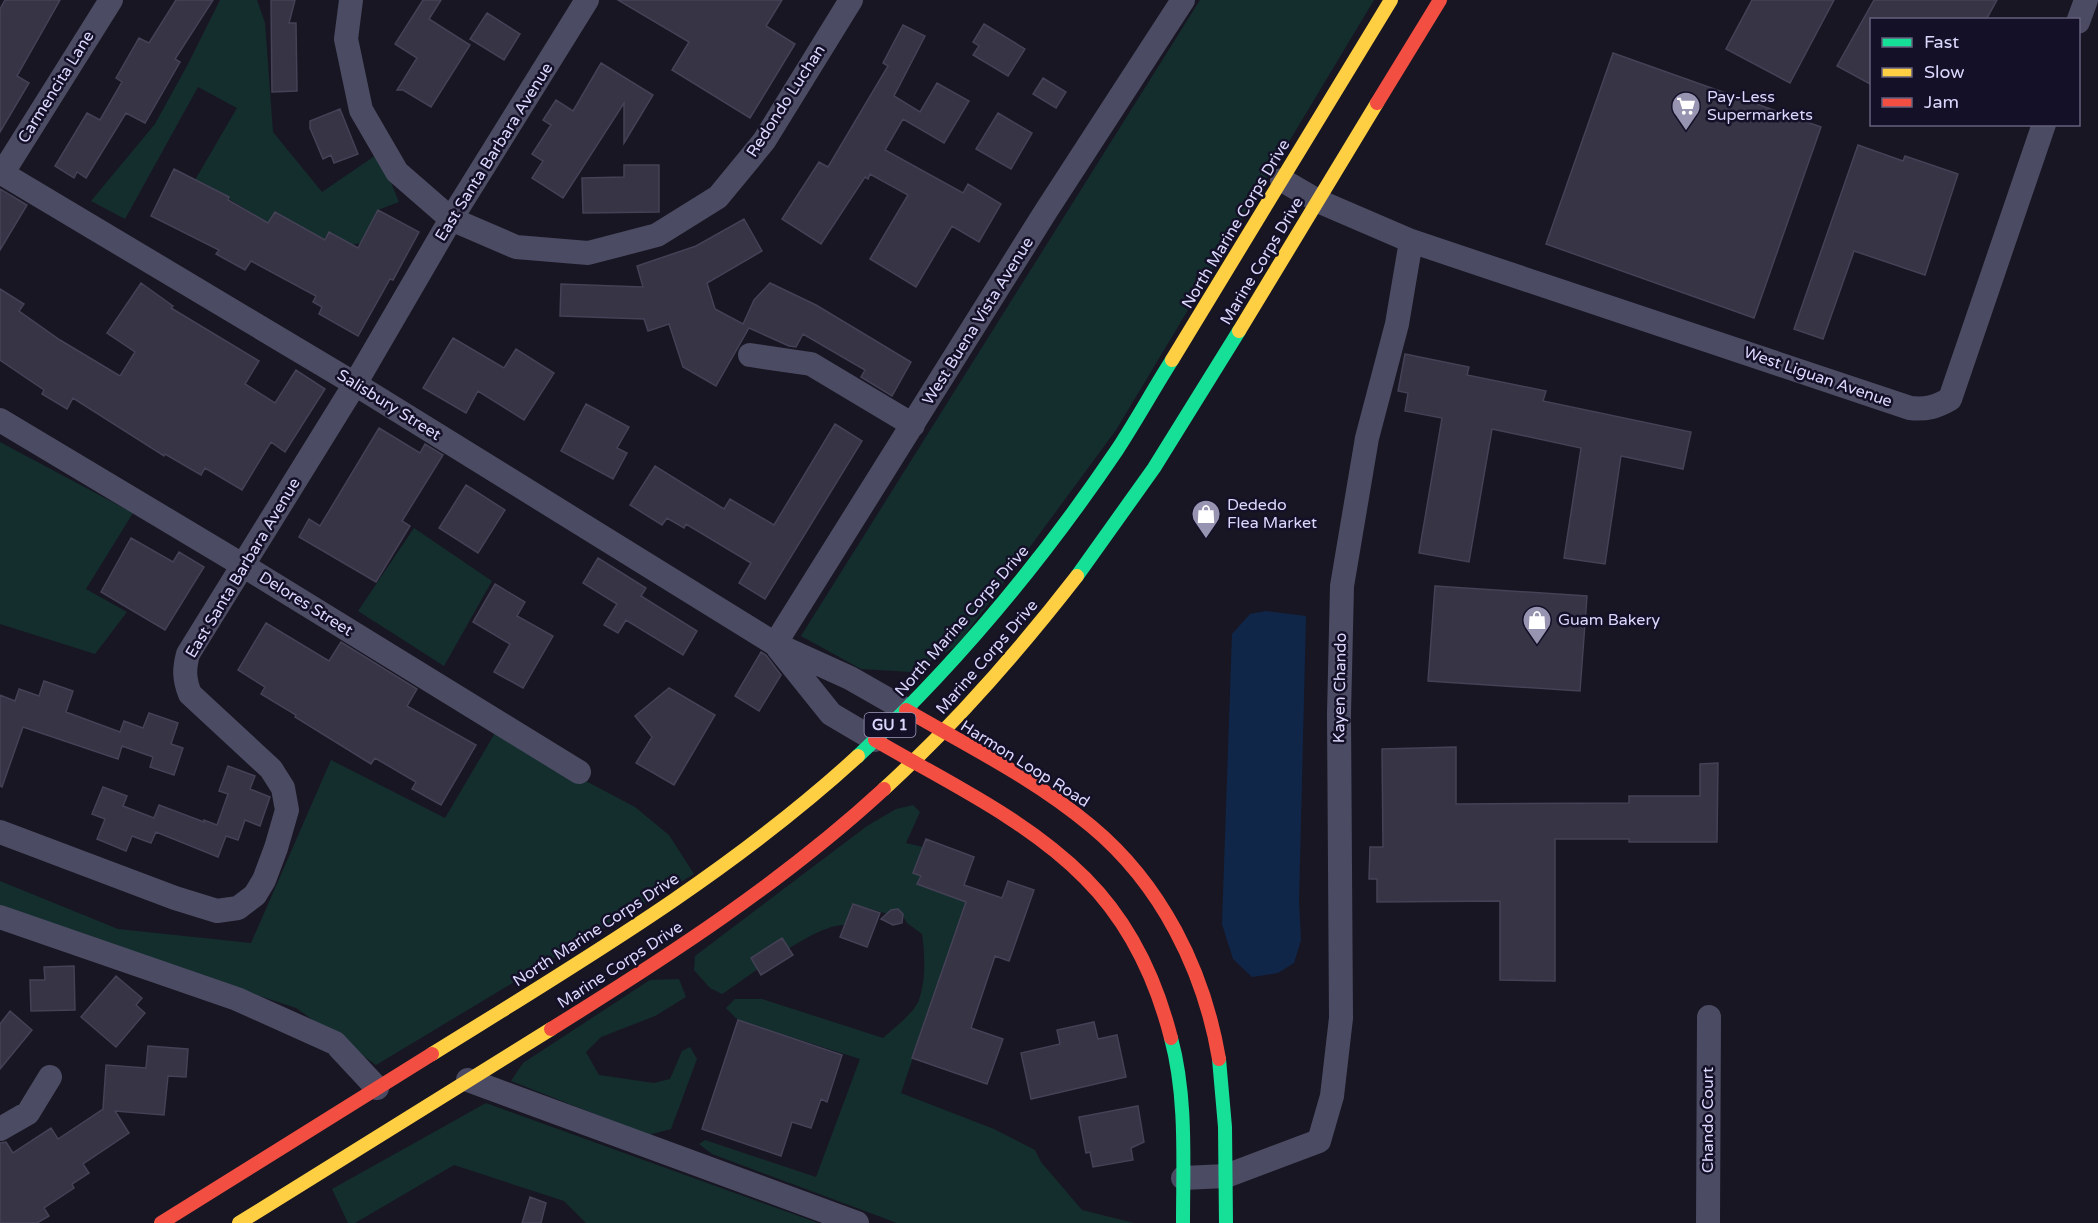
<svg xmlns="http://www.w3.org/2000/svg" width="2098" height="1223" viewBox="0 0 2098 1223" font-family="'Varela Round',sans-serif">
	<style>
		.green { fill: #142e2e }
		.water { fill: #102649 }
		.building { fill: #363445; stroke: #454156; stroke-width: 1.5 }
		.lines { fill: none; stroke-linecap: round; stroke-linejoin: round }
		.street { stroke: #4b4b63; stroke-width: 24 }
		.fast { stroke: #16e098; stroke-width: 14 }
		.slow { stroke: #ffcf43; stroke-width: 14 }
		.jam { stroke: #f24e42; stroke-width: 14 }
		.labels { text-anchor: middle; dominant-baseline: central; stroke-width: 5; stroke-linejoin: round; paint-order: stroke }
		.shield { fill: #141028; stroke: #9f9cbe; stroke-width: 1.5 }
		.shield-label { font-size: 15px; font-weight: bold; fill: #dbd8fe }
		.street-label { font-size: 16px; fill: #dbd8fe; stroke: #141028 }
		.poi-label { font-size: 16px; fill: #dbd8fe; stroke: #141028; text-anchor: start }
	</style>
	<rect width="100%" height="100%" fill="#181622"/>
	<path class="green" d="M220,0h37l8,23 8,109 49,60 57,-39 20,49 -21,8 -17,33 -10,2 -22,-12 -4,7 -50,-28 -7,11c-25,-15 -47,-30 -73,-43l42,-72 -39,-21 -73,132 -34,-18 64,-77 33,-60z
		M1200,0h174l-258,430 -159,216 -46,26 -50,-3 -60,-33z
		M0,442l133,71 -47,76 41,23 -32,42 -95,-30z
		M414,528l78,53 -48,85 -86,-55z
		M495,733l140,74 34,28 25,39 -318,191 -80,-57 -296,-98v-29l118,48 133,14 80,-183 114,58z
		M913,805l7,7 -14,31 17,4 -9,26 7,3 -3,8 48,17 -65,192 93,36 41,21 6,12 41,48 52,13h-237l-185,-69 -13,-10 6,-4 111,37 44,-118 -122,-39 -12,-12 9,-9h27l121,39c10,-9 31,-25 36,-38 7,-20 6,-45 3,-66l-15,-11 -8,-13h-8l-3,4 -35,-10 -8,21c-29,-2 -97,52 -123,69l-12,-6 -16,-18 1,-14 172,-130 29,-17z
		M679,979l7,18 -31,19 -54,21 -15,15 13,23 55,8 16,-4 12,-28 8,-4 7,12 -26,70 -23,6 -137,-54 12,-18 127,-83z
		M486,1103l332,120h-232l-22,-22 -110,-36 -99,58h-7l-16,-34z"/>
	<path class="water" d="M1266,611l40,5 -7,286 2,38 -7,23 -16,10 -26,4 -19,-18 -11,-35 10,-290 18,-20z"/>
	<path class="building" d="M5,0h55l-43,76 12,7 -29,49v-123z
		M176,0h37l-38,59 5,3 -35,61 -19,-10 -40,65 -9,-6 -3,6 -19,-12 32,-53 13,7 22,-38 -6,-4 23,-40 10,5z
		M271,0h24l-6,23h7l1,68 -25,1z
		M423,0h18l-12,19 41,26 -39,62 -28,-17h-6l20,-32 -22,-14z
		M618,0h164l-16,26 29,18 -45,74 -78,-48 17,-28z
		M1752,0h82l-44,83 -64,-34z
		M1874,0h123l-11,20h-114v65l-35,-19z
		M487,13l33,21 -16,26 -34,-21z
		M984,24l41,25 -17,27 -35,-21 6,-9 -6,-4z
		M903,25l22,11 -31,60 26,16 17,-29 32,18 -25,42 -41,-24 -18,31 78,43 5,-9 33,20 -22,38 -27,-16 -36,61 -46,-28 38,-64 -38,-21 -2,5 -3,-2 -44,67 -39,-25 37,-57 9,5 60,-101 -5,-3z
		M1613,53l208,74 -67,191 -208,-74z
		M601,63l52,32 -29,48v-40l-61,95 -31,-20 11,-17 -11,-7 19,-29 -8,-5 13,-20 17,11z
		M1043,78l23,14 -10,16 -23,-14z
		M340,109l18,45 -24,9 -3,-8 -8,4 -13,-31v-7z
		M998,113l34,20 -21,36 -35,-20z
		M1858,145l45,16 2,-5 53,18 -33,101 -71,-24 -31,88 -29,-10z
		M624,165h35v47l-76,1 -1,-35 42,-1z
		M174,169l55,28 -1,3 40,23 7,-11 50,28 4,-8 29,16 20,-38 41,22 -26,48 -3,-1 -32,57 -39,-22 3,-7 -9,-5 3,-6 -65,-35 -6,9 -29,-16 3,-4 -68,-34z
		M0,189l27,16 -27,45z
		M744,219l18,32 -55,32 8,26 28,15 11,-24 16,-17 46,22 95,57 -19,34 -31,-19 4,-7 -62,-36 -7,13 -7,-1 -40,-18 -33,58 -33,-19 -14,-43 -21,7 -4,-12 -84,-3 1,-32 82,3 -6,-21 59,-20z
		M141,283l32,23 -2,2 88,53 -14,23 30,19 21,-33 29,19 -40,63 -14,-10 -29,48 -37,-22 -4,7 -36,-21 -1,2 -91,-58 -6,11 -25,-15 2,-4 -44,-30v-71l24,15 -5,7 41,29 60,36 15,-24 -28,-19z
		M453,338l51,30 12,-19 38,24 -30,47 -46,-29 -12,22 -43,-25z
		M1405,354l64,13 -2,8 79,16 -3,10 148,31 -8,37 -62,-13 -16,108 -41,-6 17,-110 -89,-19 -23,133 -50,-9 23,-135 -37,-7 3,-18 -10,-2z
		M586,404l43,23 -12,21 10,5 -14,26 -52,-28z
		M835,424l27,17 -97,158 -26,-16 12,-20 -65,-39 -2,4 -17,-10 -5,7 -32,-20 25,-39 69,43 6,-10 44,26z
		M379,428l41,25 5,-9 18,11 -41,66 8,5 -34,56 -77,-45 10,-18 11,7z
		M466,485l39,25 -27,43 -39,-25z
		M131,538l42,24 6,-10 25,15 -39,63 -64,-38z
		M598,558l48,30 -5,8 56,35 -14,24 -57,-35 -8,13 -14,-8 13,-21 -34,-21z
		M495,584l30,18 -8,14 36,20 -30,52 -29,-16 16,-28 -37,-22z
		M1435,586l152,10 -7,95 -152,-10z
		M266,623l63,38 12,-19 76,47 -10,17 69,39 -35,60 -29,-16 4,-7 -41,-24 -4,6 -76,-47 1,-2 -35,-21 4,-7 -27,-17z
		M761,652l5,3 15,20 -22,36 -24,-15z
		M44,681l29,10 -7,21 54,20 4,-11 19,7 6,-15 29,10 -7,21 12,4 -9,27 -24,-8 3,-10 -31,-11 -4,13 -95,-32 -21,60 -2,-1v-91l15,6 4,-12 20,7z
		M669,688l46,27 -41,70 -38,-22 16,-26 -17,-21z
		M1456,747v57l173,-1v-7h71v-32l18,-1 -1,79h-88v-3h-74v142l-55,-1v-79l-123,1v-23h-8l1,-32h13l-1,-98z
		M228,766l27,10 -5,13 20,8 -10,29 -15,-6 -7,20 -12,-4 -8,21 -62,-25 -5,11 -19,-7 -6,15 -29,-12 8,-20 -13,-5 11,-27 24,9 -4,10 31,12 5,-13 45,17v-2l13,5 11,-31 -9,-3z
		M926,839l48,18 -10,28 38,13 6,-17 26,9 -25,71 -14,-5 -24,72 32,11 -16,45 -75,-26 54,-156 -49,-18 4,-8 -8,-3z
		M853,904l27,9 -13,34 -27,-10z
		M898,909l5,5 -1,9 -9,2 -12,-6 10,-9z
		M782,938l11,17 -32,20 -10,-17z
		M74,966l1,44 -44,1 -1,-31h15l-1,-13z
		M116,976l26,22 -6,7 9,8 -29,34 -35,-30z
		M10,1011l22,19 -32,39v-45z
		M738,1020l104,35 -15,47 -6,-3 -10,29 -19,-6 -11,34 -79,-27z
		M1094,1022l4,17 19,-4 9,42 -95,22 -10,-46 39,-9 -3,-14z
		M148,1046l40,3 -2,28 -18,-1 -4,39 -49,-4 14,22 -46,31 6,9 -17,11 2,4 -30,20 5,8 -12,7h-37v-80l6,-1 7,11 38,-25 7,11 45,-30 3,-44 40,3z
		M1138,1106l6,36 -13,6 2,12 -40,7 -3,-15 -4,1 -7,-36z
		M530,1197l16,6 -5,20h-19z"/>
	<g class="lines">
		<path class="street" d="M351,0l-5,39 15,71 36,62 54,47 65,28 72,6 69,-18 61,-38 46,-56 87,-141
			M2078,22l8,-22
			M0,172l355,212 420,260 75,34 56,32
			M2,174l109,-174
			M1411,241l499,167c16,2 26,-1 40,-9l94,-275
			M750,355l61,9 102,61
			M0,420l244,146 335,206
			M775,644l271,-433 137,-211
			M778,648l53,66 44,26
			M0,832l175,66 42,13 21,-3 17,-13 9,-15 12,-32 11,-38 -4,-22 -12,-19 -81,-75c-6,-15 -6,-25 -2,-40l167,-270 96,-165 136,-219
			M0,917l237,82 98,44 42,45
			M468,1080l389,143
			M0,1129l28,-16 22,-36
			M1183,1178l43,-2 93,-35 13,-45 9,-78 -2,-304 3,-128 25,-148 30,-114 14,-83 -93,-40 -36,-21
			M1708,1223l1,-206"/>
		<path class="fast" d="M1077,576l77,-108 85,-137
			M858,756c98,-91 184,-195 259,-306 19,-29 36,-60 55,-90
			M1171,1038c16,59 12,124 12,185
			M1219,1059l6,68 1,96"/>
		<path class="slow" d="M1239,331l138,-228
			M1172,360l219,-360
			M884,789c71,-65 134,-137 193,-213
			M432,1054c148,-92 297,-180 426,-298
			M239,1223l312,-194"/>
		<path class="jam" d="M1377,103l63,-103
			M906,710c62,36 129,69 185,116 70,58 113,144 128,233
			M875,740c72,42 151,79 210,138 44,44 71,101 86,160
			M551,1029c116,-72 232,-147 333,-240
			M161,1223l271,-169"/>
	</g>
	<defs>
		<g id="supermarket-pin" transform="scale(1.5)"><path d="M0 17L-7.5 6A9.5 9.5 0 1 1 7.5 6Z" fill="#9794b1" stroke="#141028"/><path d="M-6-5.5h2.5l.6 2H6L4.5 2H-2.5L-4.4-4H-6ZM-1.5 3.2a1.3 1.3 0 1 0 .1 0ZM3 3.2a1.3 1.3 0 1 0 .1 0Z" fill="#fff"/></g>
		<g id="shop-pin" transform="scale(1.5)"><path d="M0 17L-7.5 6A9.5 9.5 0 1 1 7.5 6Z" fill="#9794b1" stroke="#141028"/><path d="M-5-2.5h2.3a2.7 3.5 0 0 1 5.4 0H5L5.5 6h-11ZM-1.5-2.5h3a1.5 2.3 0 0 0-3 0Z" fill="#fff"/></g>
	</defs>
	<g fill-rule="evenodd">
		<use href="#supermarket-pin" x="1686" y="106"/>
		<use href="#shop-pin" x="1206" y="514"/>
		<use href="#shop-pin" x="1537" y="620"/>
	</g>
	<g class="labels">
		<rect class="shield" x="864.5" y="713" width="51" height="24" rx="4.5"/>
		<g class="shield-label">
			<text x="890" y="725">GU 1</text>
		</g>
		<g class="street-label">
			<text transform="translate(56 87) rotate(-58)">Carmencita Lane</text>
			<text transform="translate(786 101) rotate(-57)">Redondo Luchan</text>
			<text transform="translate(494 152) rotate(-58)">East Santa Barbara Avenue</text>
			<text transform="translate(1236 224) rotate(-59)">North Marine Corps Drive</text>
			<text transform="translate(1262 261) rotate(-59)">Marine Corps Drive</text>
			<text transform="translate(978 321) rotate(-58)">West Buena Vista Avenue</text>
			<text transform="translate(1818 377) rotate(19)">West Liguan Avenue</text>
			<text transform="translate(389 405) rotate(32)">Salisbury Street</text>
			<text transform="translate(243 568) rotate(-59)">East Santa Barbara Avenue</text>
			<text transform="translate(306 604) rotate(32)">Delores Street</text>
			<text transform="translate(962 621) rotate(-49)">North Marine Corps Drive</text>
			<text transform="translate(987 657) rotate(-49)">Marine Corps Drive</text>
			<text transform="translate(1340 688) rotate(-89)">Kayen Chando</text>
			<text transform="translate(1025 764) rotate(32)">Harmon Loop Road</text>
			<text transform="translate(596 930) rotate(-33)">North Marine Corps Drive</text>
			<text transform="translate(620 965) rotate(-33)">Marine Corps Drive</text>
			<text transform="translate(1708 1120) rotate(-90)">Chando Court</text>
		</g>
		<g class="poi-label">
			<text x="1707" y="97">Pay-Less<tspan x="1707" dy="18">Supermarkets</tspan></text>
			<text x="1227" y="505">Dededo<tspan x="1227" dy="18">Flea Market</tspan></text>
			<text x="1558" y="620">Guam Bakery</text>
		</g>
	</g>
	<rect x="1870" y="18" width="210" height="108" fill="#141028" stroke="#64607e" stroke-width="1.5"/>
	<rect x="1882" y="38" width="30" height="9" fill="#16e098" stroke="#64607e" stroke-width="1.5"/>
	<text x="1924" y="48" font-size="18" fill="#dbd8fe">Fast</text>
	<rect x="1882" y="68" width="30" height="9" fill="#ffcf43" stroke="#64607e" stroke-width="1.5"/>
	<text x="1924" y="78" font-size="18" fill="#dbd8fe">Slow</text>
	<rect x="1882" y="98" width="30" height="9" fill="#f24e42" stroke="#64607e" stroke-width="1.5"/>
	<text x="1924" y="108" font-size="18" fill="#dbd8fe">Jam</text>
</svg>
